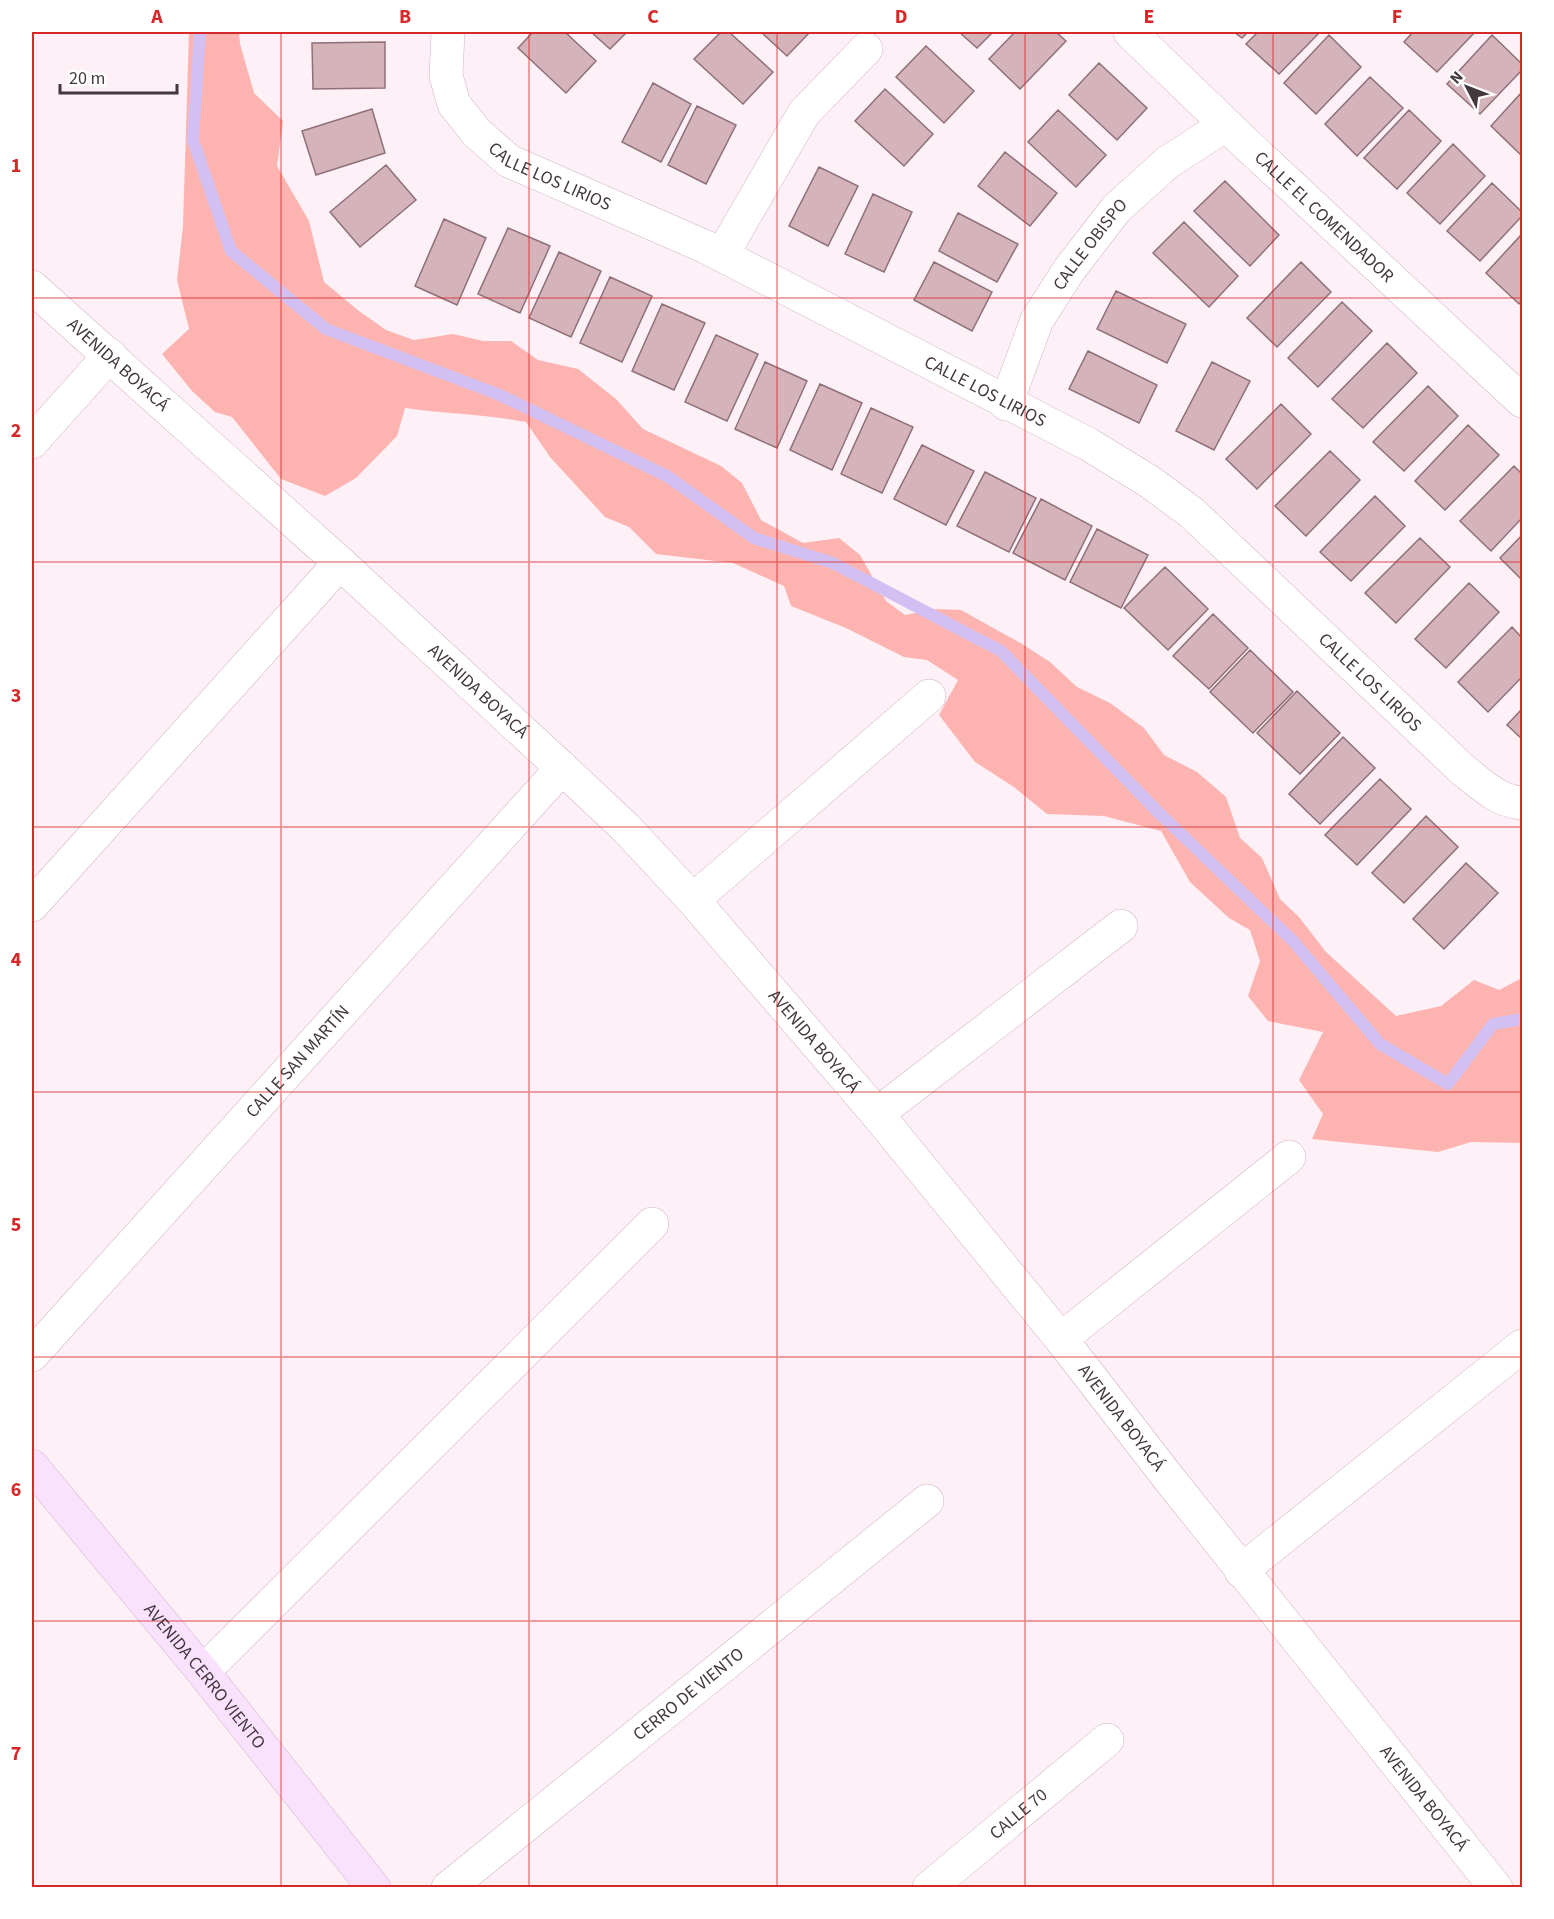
<svg xmlns="http://www.w3.org/2000/svg" width="1554" height="1919" viewBox="0 0 1554 1919" font-family="'Source Sans 3',sans-serif">
	<style>
		.green { fill: #fdb3b0 }
		.lines { fill: none; stroke-linecap: round; stroke-linejoin: round }
		.stream { stroke: #d3c0f2; stroke-width: 12 }
		.building { fill: #d5b3bb; stroke: #8f7078; stroke-width: 1.5 }
		.street-casing { stroke: #d0b3c4; stroke-width: 34 }
		.secondary-casing { stroke: #d0b3c4; stroke-width: 34 }
		.street { stroke: #fff; stroke-width: 33 }
		.secondary { stroke: #fae2fe; stroke-width: 33 }
		.grid { fill: none; stroke: #d62828; stroke-width: 1.5; stroke-opacity: 0.55 }
		.labels { text-anchor: middle; dominant-baseline: central; stroke-width: 6; stroke-linejoin: round; paint-order: stroke }
		.street-label { font-size: 18px; fill: #44383f; stroke: #fff }
		.neatline { fill: none; stroke: #d62828; stroke-width: 2 }
		.grid-label { font-size: 20px; text-anchor: middle; font-weight: bold; fill: #d62828 }
	</style>
	<rect width="100%" height="100%" fill="#fdf0f7"/>
	<path class="green" d="M189,32h50l1,12 14,49 29,28 -6,45 32,55 15,61 35,29 27,19 28,10 39,-6 30,7h28l27,19 40,9 38,30 27,30 78,37 21,17 19,37 42,23 36,-5 21,17 26,46 19,14 32,-6 24,1 61,34 28,18 27,25 33,16 34,25 20,27 33,17 29,25 14,41 22,20 18,41 19,18 27,35 70,64 45,-10 33,-26 25,10 23,-12v165l-51,-1 -33,10 -126,-13 11,-25 -24,-34 24,-48 -55,-11 -20,-25 12,-35 -10,-31 -21,-12 -39,-36 -29,-51 -57,-15 -57,-2 -33,-27 -39,-25 -36,-47 19,-35 -31,-20 -23,-3 -58,-29 -55,-22 -7,-20 -51,-23 -77,-9 -27,-27 -24,-10 -55,-60 -24,-35c-40,-8 -80,-8 -121,-14l-8,28 -41,42 -31,18 -44,-17 -49,-62 -17,-5 -23,-21 -30,-37 27,-25 -12,-49 6,-54z"/>
	<g class="lines">
		<path class="stream" d="M200,32l-7,108 38,111 95,78 174,66 167,81 87,62 79,25 168,88 158,162 134,128 87,103 68,40 45,-60 29,-5"/>
	</g>
	<path class="building" d="M533,32h32l31,29 -30,32 -48,-45z
		M591,32h36l-17,17z
		M721,32h8l44,40 -30,32 -49,-45z
		M761,32h49l-23,24z
		M959,32h34l-16,16z
		M1015,32h41l10,9 -46,48 -31,-30z
		M1234,32h14l-6,6z
		M1258,32h62l-41,42 -33,-30z
		M1413,32h62l-38,40 -33,-30z
		M1329,35l32,32 -45,47 -32,-31z
		M1492,35l30,29v6l-42,44 -33,-30z
		M385,42v46l-72,1 -1,-46z
		M926,46l48,45 -30,32 -48,-46z
		M1099,63l48,45 -30,32 -48,-45z
		M1370,77l33,31 -46,48 -32,-32z
		M653,83l38,21 -30,58 -39,-20z
		M885,89l48,45 -29,32 -49,-45z
		M1522,92v64l-31,-30z
		M697,106l39,19 -30,59 -38,-19z
		M372,109l13,44 -69,22 -14,-44z
		M1058,110l48,45 -30,32 -48,-45z
		M1409,110l32,31 -44,48 -33,-31z
		M1453,144l32,32 -45,48 -33,-31z
		M1005,152l52,41 -27,33 -52,-40z
		M386,165l30,35 -56,47 -30,-35z
		M819,167l39,19 -30,60 -39,-20z
		M1225,181l54,54 -29,31 -56,-55z
		M1492,183l30,29v4l-42,45 -33,-30z
		M873,194l39,18 -28,60 -39,-18z
		M958,213l60,31 -21,38 -58,-31z
		M444,219l42,19 -29,67 -42,-19z
		M1184,222l54,54 -29,31 -56,-54z
		M508,228l42,18 -30,67 -42,-19z
		M1522,234v66l-3,4 -33,-31z
		M559,252l42,19 -30,66 -42,-19z
		M934,262l58,30 -20,39 -58,-31z
		M1301,262l30,30 -54,55 -30,-29z
		M610,277l42,19 -30,66 -42,-19z
		M1116,291l70,33 -19,39 -70,-34z
		M1342,302l30,29 -54,56 -30,-29z
		M662,304l43,19 -31,67 -42,-19z
		M716,335l42,19 -31,67 -42,-19z
		M1387,343l30,30 -54,55 -31,-29z
		M1088,351l69,34 -18,38 -70,-34z
		M765,362l42,19 -30,67 -42,-19z
		M1212,362l38,19 -36,69 -38,-19z
		M820,384l42,19 -30,67 -42,-20z
		M1428,386l30,30 -54,55 -31,-29z
		M1281,404l30,30 -54,55 -31,-30z
		M871,408l42,19 -31,66 -41,-19z
		M1468,425l31,30 -54,55 -30,-29z
		M922,445l52,26 -28,54 -52,-26z
		M1330,451l30,29 -54,56 -31,-30z
		M1514,466l8,8v44l-31,33 -31,-30z
		M985,472l51,26 -27,54 -52,-26z
		M1375,496l30,30 -54,55 -31,-29z
		M1041,499l51,27 -27,54 -52,-27z
		M1097,529l51,26 -27,53 -51,-26z
		M1522,535v45l-22,-22z
		M1420,538l30,29 -54,56 -31,-30z
		M1165,567l43,42 -40,41 -44,-42z
		M1469,583l30,29 -53,56 -31,-29z
		M1213,614l35,34 -39,41 -36,-33z
		M1512,627l10,11v39l-34,35 -30,-30z
		M1250,650l43,42 -40,41 -43,-41z
		M1297,691l43,42 -40,41 -43,-41z
		M1522,709v30l-15,-14z
		M1343,737l32,31 -55,56 -31,-30z
		M1380,779l31,30 -54,56 -32,-30z
		M1426,816l32,31 -54,56 -32,-30z
		M1466,863l32,30 -54,56 -31,-30z"/>
	<g class="lines">
		<g class="street-casing">
			<g id="street">
				<path id="s1" d="M448,32l-2,44 8,28 23,29 32,28 197,86 382,197 62,38 42,31 271,257c19,15 35,31 59,33"/>
				<path id="s2" d="M1130,32l111,107 281,262"/>
				<path d="M722,255l82,-142 62,-64"/>
				<path id="s3" d="M32,287l308,276 222,205 64,60 67,72 184,214 184,225 106,137 329,412"/>
				<path id="s4" d="M1006,404l31,-84 32,-50 47,-61 52,-47 58,-37"/>
				<path d="M32,442l78,-87"/>
				<path d="M693,900l236,-204"/>
				<path d="M32,905l308,-342"/>
				<path d="M877,1114l244,-188"/>
				<path d="M1061,1339l228,-182"/>
				<path id="s5" d="M32,1355l530,-587"/>
				<path d="M1241,1571l281,-225"/>
				<path d="M203,1672l449,-448"/>
				<path id="s6" d="M448,1888l479,-387"/>
				<path id="s7" d="M929,1888l178,-148"/>
			</g>
		</g>
		<g class="secondary-casing">
			<g id="secondary">
				<path id="s8" d="M32,1466l171,206 171,216"/>
			</g>
		</g>
		<use href="#street" class="street"/>
		<use href="#secondary" class="secondary"/>
	</g>
	<path class="grid" d="M281,32v1856M529,32v1856M777,32v1856M1025,32v1856M1273,32v1856M32,298h1490M32,562h1490M32,827h1490M32,1092h1490M32,1357h1490M32,1621h1490"/>
	<g class="labels">
		<g class="street-label">
			<text stroke="none"><textPath href="#s1" startOffset="196">CALLE LOS LIRIOS</textPath></text>
			<text stroke="none"><textPath href="#s2" startOffset="268">CALLE EL COMENDADOR</textPath></text>
			<text stroke="none"><textPath href="#s4" startOffset="182">CALLE OBISPO</textPath></text>
			<text stroke="none"><textPath href="#s3" startOffset="116">AVENIDA BOYACÁ</textPath></text>
			<text stroke="none"><textPath href="#s1" startOffset="682">CALLE LOS LIRIOS</textPath></text>
			<text stroke="none"><textPath href="#s1" startOffset="1168">CALLE LOS LIRIOS</textPath></text>
			<text stroke="none"><textPath href="#s3" startOffset="602">AVENIDA BOYACÁ</textPath></text>
			<text stroke="none"><textPath href="#s3" startOffset="1088">AVENIDA BOYACÁ</textPath></text>
			<text stroke="none"><textPath href="#s5" startOffset="396">CALLE SAN MARTÍN</textPath></text>
			<text stroke="none"><textPath href="#s3" startOffset="1574">AVENIDA BOYACÁ</textPath></text>
			<text stroke="none"><textPath href="#s8" startOffset="272">AVENIDA CERRO VIENTO</textPath></text>
			<text stroke="none"><textPath href="#s6" startOffset="309">CERRO DE VIENTO</textPath></text>
			<text stroke="none"><textPath href="#s3" startOffset="2060">AVENIDA BOYACÁ</textPath></text>
			<text stroke="none"><textPath href="#s7" startOffset="116">CALLE 70</textPath></text>
		</g>
	</g>
	<rect width="1554" height="1919" fill="none" stroke="#ffffff" stroke-width="66"/>
	<g transform="translate(1467 87) rotate(312)" stroke="#ffffff" stroke-width="4.5" paint-order="stroke">
	<path d="M0-4.5L10 22L0 15L-10 22Z" fill="#44383f"/>
	<text y="-9" font-size="16" font-weight="bold" text-anchor="middle" fill="#44383f">N</text>
	</g>
	<path d="M60 84v9h117v-9" fill="none" stroke="#44383f" stroke-width="3"/>
	<text x="69" y="84" font-size="18" fill="#44383f" stroke="#ffffff" stroke-width="4.5" paint-order="stroke">20 m</text>
	<rect x="33" y="33" width="1488" height="1853" class="neatline"/>
	<g class="grid-label">
		<text x="157" y="23">A</text>
		<text x="405" y="23">B</text>
		<text x="653" y="23">C</text>
		<text x="901" y="23">D</text>
		<text x="1149" y="23">E</text>
		<text x="1397" y="23">F</text>
		<text x="16" y="172">1</text>
		<text x="16" y="437">2</text>
		<text x="16" y="702">3</text>
		<text x="16" y="966">4</text>
		<text x="16" y="1231">5</text>
		<text x="16" y="1496">6</text>
		<text x="16" y="1760">7</text>
	</g>
</svg>
